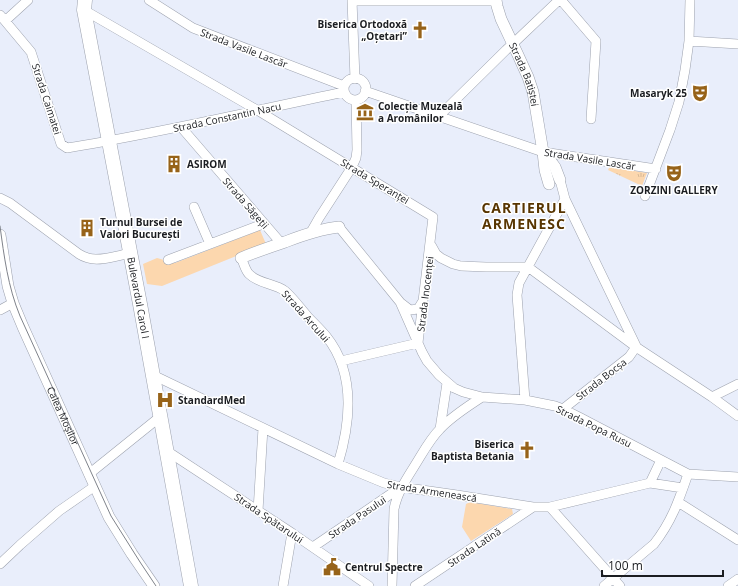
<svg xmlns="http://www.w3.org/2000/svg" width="738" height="586" viewBox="0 0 738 586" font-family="'Open Sans',sans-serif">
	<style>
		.grass { fill: #fcd7ae }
		.park { fill: url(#park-tufts) }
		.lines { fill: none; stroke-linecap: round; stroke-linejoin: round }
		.minor-casing { stroke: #9da2ae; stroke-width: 10 }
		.tertiary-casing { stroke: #9da2ae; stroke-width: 12 }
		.primary-casing { stroke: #9da2ae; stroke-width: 15 }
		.minor { stroke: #fff; stroke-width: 9 }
		.tertiary { stroke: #fff; stroke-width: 11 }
		.primary { stroke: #fff; stroke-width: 14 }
		.tram { stroke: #7f838b; stroke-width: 1 }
		.labels { text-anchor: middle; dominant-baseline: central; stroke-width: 3; stroke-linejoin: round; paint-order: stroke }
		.poi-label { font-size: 10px; font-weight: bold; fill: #1b1d21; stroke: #fff; text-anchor: start }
		.street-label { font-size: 10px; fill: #1b1d21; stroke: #fff }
		.district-label { font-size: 14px; font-weight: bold; letter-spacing: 1px; fill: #583500; stroke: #fff }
	</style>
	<defs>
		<pattern id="park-tufts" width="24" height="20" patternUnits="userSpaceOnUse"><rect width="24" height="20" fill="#fcd7ae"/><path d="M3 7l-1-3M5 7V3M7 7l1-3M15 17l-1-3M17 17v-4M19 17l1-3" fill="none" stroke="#d7b895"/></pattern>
	</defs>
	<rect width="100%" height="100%" fill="#e9eefb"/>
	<path class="grass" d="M260,230l6,14 -104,42 -15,-2 -4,-20 14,-6 18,5z
		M470,502l42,7 1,5 -42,27 -9,-14 4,-23z"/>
	<path class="park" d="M610,167l37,6 -5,13 -34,-16 1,-2z"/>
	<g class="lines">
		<g class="minor-casing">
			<path id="minor" d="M149,0l44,28 151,58
				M352,0l3,79
				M561,0l35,41 -5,78
				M352,1h144
				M84,10l173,100 176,107 -15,126
				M0,15l31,37 30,92 6,4c93,-15 185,-37 277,-56
				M5,21l23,-21
				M689,41l49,3
				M344 89a11 11 0 1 1 22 0a11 11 0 1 1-22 0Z
				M365,91l178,61 113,17
				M439,116l67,-66 13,-12 40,-38
				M181,127l100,116
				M560,180l5,19 71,147
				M645,196l25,-66 9,-28 6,-32 4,-29 1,-41
				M0,198l10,5 69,51c3,2 6,3 9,4 12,4 31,-3 43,-5
				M194,207l16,37
				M339,227l61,75 22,50 5,9 12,14 15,13 9,4 19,5 43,3 30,6 8,3 18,9 107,56 50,3
				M311,232l8,-14 33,-51 4,-9 1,-8 -1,-50
				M431,245l5,9 5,4 12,6 8,2 25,1h42l108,80 76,50 26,19
				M241,258c3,5 4,12 8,16 10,10 25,9 36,17 8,7 17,19 24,27 6,6 12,12 17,18 30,37 25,85 12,128
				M168,260l95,-36
				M401,303l9,7 8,-1 5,-8
				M0,310l13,-7
				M341,361l77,-18
				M153,375l185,89 46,19 17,4 56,8 76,12h17l100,-24 33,5
				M712,397l26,-13
				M525,400l-8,-105 2,-12 46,-84
				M563,409l66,-52 7,-10
				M440,429l7,-46
				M167,451l125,82 77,53
				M89,474l72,-58
				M650,483l11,-23
				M678,502l60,38
				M550,507l70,79
				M258,511l5,-83
				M313,547l88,-60
				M0,564l20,-19 39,-34 36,-25
				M283,586l9,-53
				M392,586l2,-77c4,-20 16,-35 26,-52 6,-10 12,-20 20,-28 12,-13 27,-22 42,-32
				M415,586l118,-79
				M604,586l50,-42c18,-23 25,-44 34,-70
				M728,586l10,-7"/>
		</g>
		<g class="tertiary-casing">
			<g id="tertiary">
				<path id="s1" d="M496,0l1,6 4,13 17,36 10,22 5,15 10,60 2,18 4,14"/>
				<path d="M544,152l11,15 5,13"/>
				<path id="s2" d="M0,235l8,51 5,17 10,24 86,190 23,37 22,32"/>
				<path d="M241,258c15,-6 29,-11 44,-16 18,-7 35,-13 54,-15"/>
			</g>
		</g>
		<g class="primary-casing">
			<g id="primary">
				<path id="s3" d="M85,0l-1,10 56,294 51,282"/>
			</g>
		</g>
		<use href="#minor" class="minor"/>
		<use href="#tertiary" class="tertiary"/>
		<use href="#primary" class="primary"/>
		<path class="tram" d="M0,226c4,30 8,61 20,90l91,200 29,46 16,24"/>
	</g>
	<defs>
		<g id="church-bare" transform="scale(1.38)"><path d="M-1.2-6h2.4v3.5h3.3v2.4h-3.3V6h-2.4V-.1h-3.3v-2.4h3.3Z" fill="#976319" stroke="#fff" stroke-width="2.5" paint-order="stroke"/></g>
		<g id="theatre-bare" transform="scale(1.38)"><path d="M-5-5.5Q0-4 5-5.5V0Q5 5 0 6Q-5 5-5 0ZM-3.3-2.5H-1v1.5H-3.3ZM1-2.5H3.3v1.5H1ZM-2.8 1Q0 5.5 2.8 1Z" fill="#976319" stroke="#fff" stroke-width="2.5" paint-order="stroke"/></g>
		<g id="museum-bare" transform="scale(1.38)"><path d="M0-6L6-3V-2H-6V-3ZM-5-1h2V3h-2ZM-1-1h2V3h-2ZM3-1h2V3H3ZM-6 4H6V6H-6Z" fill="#976319" stroke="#fff" stroke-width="2.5" paint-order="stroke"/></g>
		<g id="building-bare" transform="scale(1.38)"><path d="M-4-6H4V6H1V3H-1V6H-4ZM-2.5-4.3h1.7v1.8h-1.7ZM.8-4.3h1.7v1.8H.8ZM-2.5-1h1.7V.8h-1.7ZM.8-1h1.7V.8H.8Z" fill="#976319" stroke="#fff" stroke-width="2.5" paint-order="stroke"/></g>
		<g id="hospital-bare" transform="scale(1.38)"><path d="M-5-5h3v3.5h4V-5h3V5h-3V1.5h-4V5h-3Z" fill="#976319" stroke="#fff" stroke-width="2.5" paint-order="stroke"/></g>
		<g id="civic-bare" transform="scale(1.38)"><path d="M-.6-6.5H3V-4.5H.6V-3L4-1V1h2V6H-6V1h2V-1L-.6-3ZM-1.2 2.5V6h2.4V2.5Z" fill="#976319" stroke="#fff" stroke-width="2.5" paint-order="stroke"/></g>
	</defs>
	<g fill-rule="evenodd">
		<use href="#church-bare" x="420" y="30"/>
		<use href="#theatre-bare" x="700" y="93"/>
		<use href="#museum-bare" x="365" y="112"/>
		<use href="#building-bare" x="174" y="164"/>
		<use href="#theatre-bare" x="674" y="173"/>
		<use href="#building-bare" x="87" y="228"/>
		<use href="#hospital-bare" x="165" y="400"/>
		<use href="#church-bare" x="527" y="450"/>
		<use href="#civic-bare" x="332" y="567"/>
	</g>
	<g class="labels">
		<g class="poi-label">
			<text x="407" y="24" text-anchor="end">Biserica Ortodoxă<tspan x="407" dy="12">„Oțetari”</tspan></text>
			<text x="687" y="93" text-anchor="end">Masaryk 25</text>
			<text x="378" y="106">Colecție Muzeală<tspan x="378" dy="12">a Aromânilor</tspan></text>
			<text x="187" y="164">ASIROM</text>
			<text x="674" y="190" text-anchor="middle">ZORZINI GALLERY</text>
			<text x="100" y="222">Turnul Bursei de<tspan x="100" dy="12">Valori București</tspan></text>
			<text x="178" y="400">StandardMed</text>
			<text x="514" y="444" text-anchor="end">Biserica<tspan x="514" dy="12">Baptista Betania</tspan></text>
			<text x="345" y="567">Centrul Spectre</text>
		</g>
		<g class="street-label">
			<text transform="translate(244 48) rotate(21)">Strada Vasile Lascăr</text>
			<text stroke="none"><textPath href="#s1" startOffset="80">Strada Batiștei</textPath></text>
			<text transform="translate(47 99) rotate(72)">Strada Caimatei</text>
			<text transform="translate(227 117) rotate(-12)">Strada Constantin Nacu</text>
			<text transform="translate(590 159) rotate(9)">Strada Vasile Lascăr</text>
			<text transform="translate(375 181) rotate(31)">Strada Speranței</text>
			<text transform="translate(246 203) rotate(49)">Strada Săgeții</text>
			<text transform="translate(425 294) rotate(-83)">Strada Inocenței</text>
			<text stroke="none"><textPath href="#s3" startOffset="303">Bulevardul Carol I</textPath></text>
			<text transform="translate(306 316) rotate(48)">Strada Arcului</text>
			<text transform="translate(601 379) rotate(-38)">Strada Bocșa</text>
			<text stroke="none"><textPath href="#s2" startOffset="193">Calea Moșilor</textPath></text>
			<text transform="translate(594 426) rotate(26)">Strada Popa Rusu</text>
			<text transform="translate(432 491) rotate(9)">Strada Armenească</text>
			<text transform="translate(357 517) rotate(-34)">Strada Pasului</text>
			<text transform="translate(269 518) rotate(34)">Strada Spătarului</text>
			<text transform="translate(474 547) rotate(-34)">Strada Latină</text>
		</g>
		<g class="district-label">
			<text x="524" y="207">CARTIERUL<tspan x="524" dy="16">ARMENESC</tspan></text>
		</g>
	</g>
	<path d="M602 570v6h121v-6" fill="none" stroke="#1b1d21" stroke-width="2"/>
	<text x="608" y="570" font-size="12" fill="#1b1d21" stroke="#ffffff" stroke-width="3" paint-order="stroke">100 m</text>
</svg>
